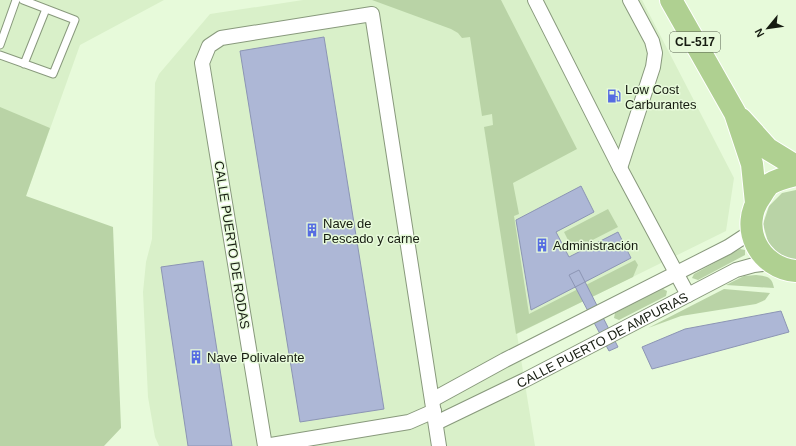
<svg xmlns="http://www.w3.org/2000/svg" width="796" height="446" viewBox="0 0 796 446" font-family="Helvetica,sans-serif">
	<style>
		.built { fill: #d9f0c9 }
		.green { fill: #b9d3a6 }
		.building { fill: #adb7d6; stroke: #8c95b4 }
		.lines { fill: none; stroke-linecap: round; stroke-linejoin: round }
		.lane-casing { stroke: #88997c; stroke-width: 9 }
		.street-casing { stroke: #88997c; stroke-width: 16 }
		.primary-casing { stroke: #fff; stroke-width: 24 }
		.lane { stroke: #fff; stroke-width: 7 }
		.street { stroke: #fff; stroke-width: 14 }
		.primary { stroke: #afd091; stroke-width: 22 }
		.labels { text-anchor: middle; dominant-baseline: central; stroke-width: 3; stroke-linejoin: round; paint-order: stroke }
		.shield { fill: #e7fada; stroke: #555f4d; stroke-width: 1 }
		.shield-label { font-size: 12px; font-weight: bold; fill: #161c11 }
		.poi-label { font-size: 13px; fill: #161c11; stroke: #e7fada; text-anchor: start }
		.street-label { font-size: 13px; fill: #161c11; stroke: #e7fada }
	</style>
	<rect width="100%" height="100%" fill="#e7fada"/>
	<path class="built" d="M0,0h164l-84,45 -54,151 -26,-9z
		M303,0h339l92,178 -8,53 -209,103 18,112h-376l-4,-9 -7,-40 -5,-105 3,-30 6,-23 3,-156 4,-9 51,-60z"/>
	<path class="green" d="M372,0h129l76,149 -64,34 6,31 -5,2 15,98 106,-54 3,5 -5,12 -117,57 -32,-207 9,-2 -1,-11 -10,2 -12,-79 -8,1 -4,-5 -7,-4z
		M0,107l50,21 -24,68 87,31 8,201 -17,18h-104z
		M796,190v71l-16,-5 -12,-14 -5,-18 6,-18 13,-13z
		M608,209l10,18 -45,23 -9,-18z
		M740,249l5,1v5l-47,25 -6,-2 2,-4z
		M756,275c10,1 16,1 18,13l-48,-3 18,-9z
		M663,289l4,2 -1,5 -47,24 -5,-2 1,-5z
		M724,289l46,4 -5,7 -9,4 -75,12 -33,12z"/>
	<path class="building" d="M324,37l60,372 -84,13 -60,-371z
		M581,186l13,26 -38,20 13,25 49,-25 13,26 -100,52 -15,-90z
		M203,261l29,185h-44l-27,-179z
		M579,270l39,77 -9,4 -40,-76z
		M781,311l8,21 -137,37 -10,-22 43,-18z"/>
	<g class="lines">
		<g class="lane-casing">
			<path id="lane" d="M0,45l16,-45
				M0,55l53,19 22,-54 -52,-20
				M24,64l22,-55"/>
		</g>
		<g class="street-casing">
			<g id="street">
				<path d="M535,0l85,168 68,127"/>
				<path d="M620,168l33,-101 2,-14 -3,-12 -22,-41"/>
				<path d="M432,400l73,-40 223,-113 23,-15"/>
				<path id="s1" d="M436,423l89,-43 211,-110 18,-5 17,-2"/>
				<path d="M265,446l-63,-383 7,-17 12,-8 151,-24 67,432"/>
				<path d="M265,446l144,-24 25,-11"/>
			</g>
		</g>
		<g class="primary-casing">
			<path id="primary" d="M671,0l64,113 17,51 4,39
				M741,119l27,30 28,17
				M796,175c-9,2 -18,4 -26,9 -4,3 -7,9 -9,12 -23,31 -2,72 35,75"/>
		</g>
		<use href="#lane" class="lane"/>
		<use href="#street" class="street"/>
		<use href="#primary" class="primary"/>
	</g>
	<defs>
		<g id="fuel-bare" transform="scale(1.08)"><path d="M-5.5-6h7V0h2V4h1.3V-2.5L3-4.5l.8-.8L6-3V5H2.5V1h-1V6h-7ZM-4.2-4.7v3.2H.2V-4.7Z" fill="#566ce2" stroke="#e7fada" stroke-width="2.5" paint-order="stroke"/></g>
		<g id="building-bare" transform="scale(1.08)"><path d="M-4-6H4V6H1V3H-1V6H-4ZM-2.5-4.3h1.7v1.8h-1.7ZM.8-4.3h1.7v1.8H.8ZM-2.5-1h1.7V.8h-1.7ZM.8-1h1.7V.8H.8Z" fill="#566ce2" stroke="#e7fada" stroke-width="2.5" paint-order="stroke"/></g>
	</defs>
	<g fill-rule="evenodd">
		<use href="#fuel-bare" x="614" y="96"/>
		<use href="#building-bare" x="312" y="230"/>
		<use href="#building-bare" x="542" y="245"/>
		<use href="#building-bare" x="196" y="357"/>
	</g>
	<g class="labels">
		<rect class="shield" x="670" y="32" width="50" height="20" rx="3"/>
		<g class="shield-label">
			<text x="695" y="42">CL-517</text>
		</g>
		<g class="poi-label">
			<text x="625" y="89">Low Cost<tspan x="625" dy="15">Carburantes</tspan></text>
			<text x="323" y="223">Nave de<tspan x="323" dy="15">Pescado y carne</tspan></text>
			<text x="553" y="245">Administración</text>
			<text x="207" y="357">Nave Polivalente</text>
		</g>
		<g class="street-label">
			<text transform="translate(232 245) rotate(81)">CALLE PUERTO DE RODAS</text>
			<text stroke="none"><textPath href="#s1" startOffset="186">CALLE PUERTO DE AMPURIAS</textPath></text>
		</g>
	</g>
	<g transform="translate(768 28) rotate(241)" stroke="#e7fada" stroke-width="3" paint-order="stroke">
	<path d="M0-3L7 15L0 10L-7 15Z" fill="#161c11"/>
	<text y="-6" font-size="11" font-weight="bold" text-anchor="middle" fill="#161c11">N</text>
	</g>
</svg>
